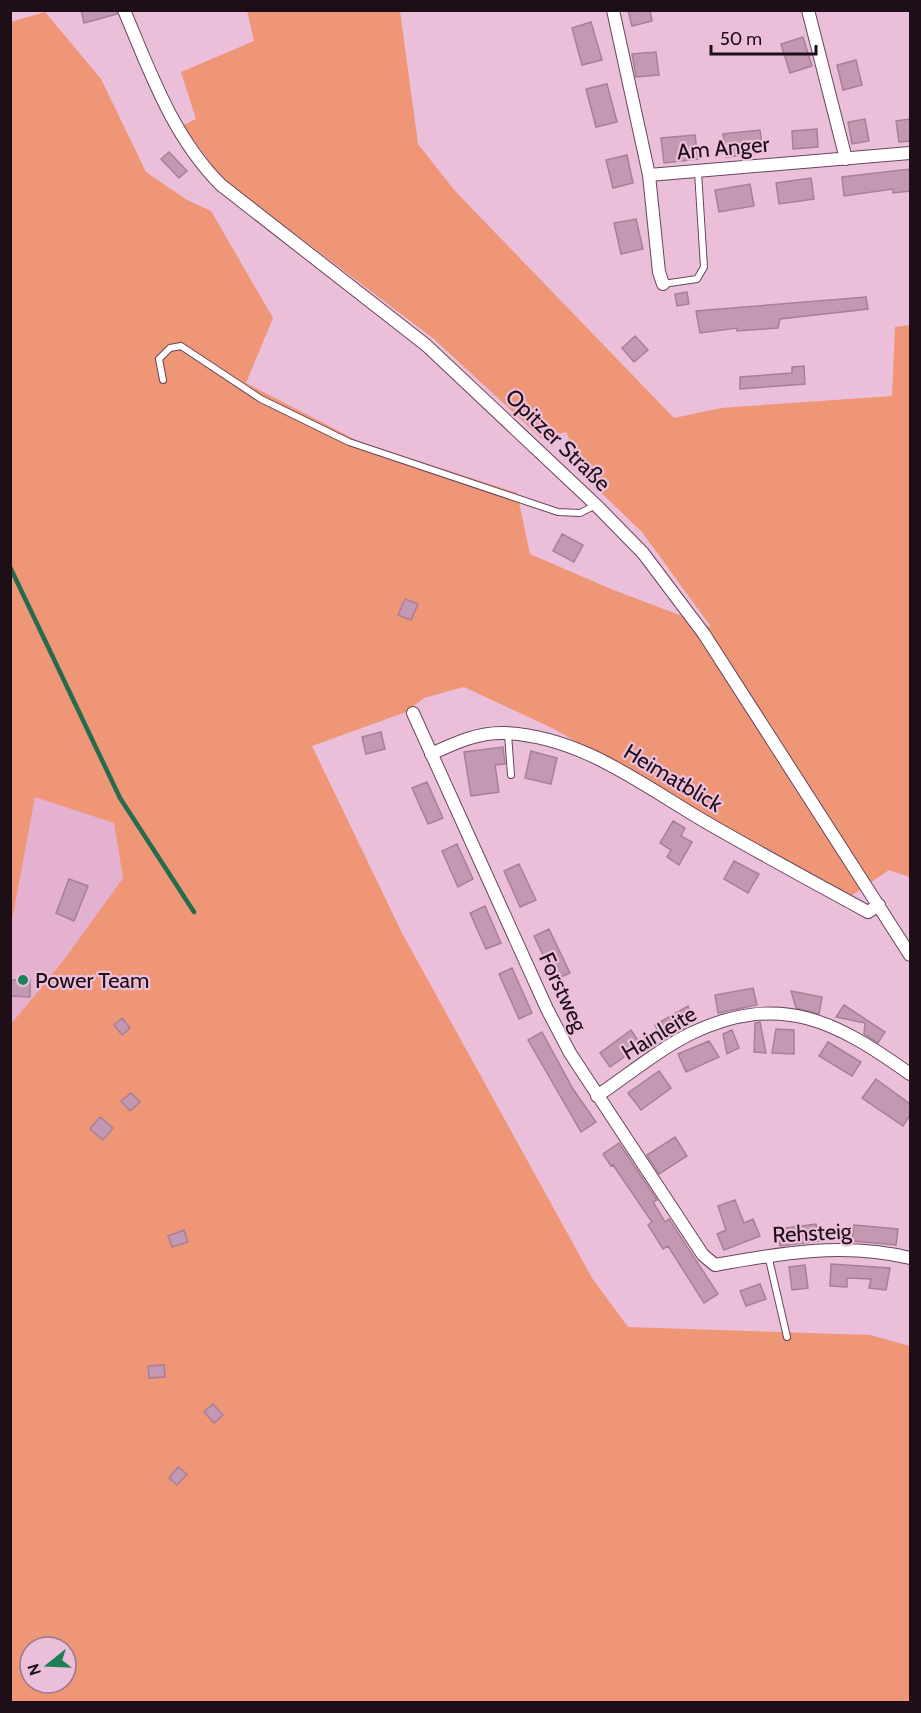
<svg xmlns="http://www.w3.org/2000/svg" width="921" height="1713" viewBox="0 0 921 1713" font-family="Cabin,sans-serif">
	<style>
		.built { fill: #e4b1d0 }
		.green { fill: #ee9675; fill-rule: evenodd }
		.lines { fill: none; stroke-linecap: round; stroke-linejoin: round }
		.stream { stroke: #256c4f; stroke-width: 4.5 }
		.building { fill: #c298b2; stroke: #a87f98; stroke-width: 1.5 }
		.service-casing { stroke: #69455c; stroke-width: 8 }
		.minor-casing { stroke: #69455c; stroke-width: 14 }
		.service { stroke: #fff; stroke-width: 6 }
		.minor { stroke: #fff; stroke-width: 12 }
		.poi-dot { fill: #1c7f57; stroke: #ebbfda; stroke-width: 2 }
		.labels { text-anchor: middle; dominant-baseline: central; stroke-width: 4.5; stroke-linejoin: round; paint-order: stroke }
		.street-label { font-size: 22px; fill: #1d0e18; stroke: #ebbfda }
		.poi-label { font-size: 22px; fill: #1d0e18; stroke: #ebbfda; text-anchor: start }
	</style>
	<rect width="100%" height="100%" fill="#ebbfda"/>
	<path class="built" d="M35,796l79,27 9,55 -60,83 -52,63v-98z"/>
	<path class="green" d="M247,11h153l18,133 37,47 219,227 47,-10 171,-12 3,-69 15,-2v552l-21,-7 -38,26 -135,-73 -162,-94 -90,-42 -40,11 -18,14 -94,34 90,187 190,345 36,49 242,8 40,11v356h-899v-678l52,-63 60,-83 -9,-55 -79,-26 -24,129v-904l34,-10 56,67 45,93 41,28 24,11 62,107 -27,65 112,58 159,52 13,61 81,35 100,38 -69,-95 -52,-50 -24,-50 -24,7 -108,-100 -205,-155 -15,-16 -31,-43 13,-6 -15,-47 73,-31zM30,1647h36v36h-36z"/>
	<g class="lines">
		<path class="stream" d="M10,567l110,231 74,114"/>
	</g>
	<path class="building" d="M81,10h35l1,4 -33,9z
		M628,10h22l2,11 -20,5z
		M591,22l11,38 -20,5 -10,-37z
		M803,37l9,29 -22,7 -9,-29z
		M656,52l3,23 -23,2 -4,-23z
		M856,60l6,25 -19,5 -6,-25z
		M607,84l10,38 -21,5 -10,-38z
		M865,119l4,22 -17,3 -4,-22z
		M910,119v22l-11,1 -3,-21z
		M817,129l1,18 -25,2 -1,-18z
		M760,130l3,23 -37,4 -3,-23z
		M695,135l3,24 -34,4 -3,-25z
		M169,152l18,19 -8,7 -18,-19z
		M627,155l6,28 -20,5 -7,-28z
		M910,169v22l-17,2v-4l-49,7 -2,-19z
		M811,178l3,21 -35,5 -3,-21z
		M750,184l4,22 -35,6 -4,-22z
		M636,219l7,30 -22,5 -7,-31z
		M687,292l2,12 -12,2 -2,-12z
		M866,297l2,12 -88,10 -2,9 -14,1 -27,2v-3l-37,5 -4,-22z
		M635,336l13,14 -14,12 -12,-14z
		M804,366l1,18 -65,5v-12l52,-4v-6z
		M562,534l21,11 -9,17 -21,-11z
		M405,599l13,5 -7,16 -13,-5z
		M381,732l4,17 -19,5 -4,-17z
		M503,747l2,17 -10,1 4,27 -28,4 -7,-44z
		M531,751l26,7 -6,26 -26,-6z
		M427,782l16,36 -15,6 -16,-36z
		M673,821l12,7 -4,8 11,6 -13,23 -12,-8 4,-7 -11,-7z
		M457,844l16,35 -15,8 -16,-36z
		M734,861l25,13 -11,19 -24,-14z
		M519,864l17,36 -16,7 -16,-36z
		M69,879l19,7 -14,35 -18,-8z
		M485,906l16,37 -15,6 -16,-36z
		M549,929l21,44 -15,7 -21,-44z
		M512,968l20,45 -13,6 -20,-45z
		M10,980h20v17l-20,-1z
		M753,988l4,17 -39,8 -3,-18z
		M791,991l31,6 -3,17 -23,-6z
		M844,1005l41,27 -7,11 -14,-9 1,-11 -29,-6z
		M688,1006l4,12 -18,3 1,5h12l-24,14 -8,-15z
		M122,1018l8,10 -8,7 -8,-10z
		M760,1022l6,31 -12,-1 1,-29z
		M776,1029l18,1v24l-22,-1z
		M631,1030l10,15 -31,22 -10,-14z
		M732,1030l7,18 -12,6 -4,-20z
		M542,1032l31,57 23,33 -15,10 -53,-92z
		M709,1041l10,16 -33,15 -8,-18z
		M828,1042l33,20 -9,14 -33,-20z
		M659,1071l12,17 -30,22 -13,-17z
		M876,1079l34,25v11l-7,11 -41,-28z
		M131,1093l9,9 -10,9 -9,-10z
		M100,1117l13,11 -10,12 -13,-11z
		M675,1137l12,19 -28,18 -12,-19z
		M619,1143l38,57 -4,2 12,20 4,-3 49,75 -14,9 -36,-57 -5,3 -15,-24 4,-3 -39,-57 -2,1 -8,-12z
		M735,1200l9,23 9,-4 7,17 -36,14 -7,-16 9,-4 -8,-24z
		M816,1224l3,17 -39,5 -2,-17z
		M854,1225l44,4 -2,16 -44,-4z
		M184,1230l4,12 -16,5 -4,-11z
		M831,1264l59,4 -4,22 -17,-2 2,-9 -24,-1v9l-17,-1z
		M805,1265l3,23 -16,2 -3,-23z
		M760,1284l6,15 -20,7 -6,-15z
		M164,1365l1,12 -16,1 -1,-12z
		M213,1404l10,11 -9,8 -10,-11z
		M178,1467l9,7 -10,11 -8,-7z"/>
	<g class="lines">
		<g class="service-casing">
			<path id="service" d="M663,284l34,-5 7,-12 -6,-95
				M163,380l-4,-21 11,-11 11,-2 80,53 88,43 209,70 22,1 16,-8
				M508,734l3,41
				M768,1255l19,82"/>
		</g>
		<g class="minor-casing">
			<path id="minor" d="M124,10c26,62 49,127 97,175l205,160 170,160 47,48 61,81 206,321
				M613,10l36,165 10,97 4,12
				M808,10l38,149
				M649,175l261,-22
				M413,713l134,296 23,44 133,202 12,10c66,-12 129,-23 195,-7
				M431,754c24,-11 47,-22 74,-21 78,3 141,55 206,92 52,30 104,58 157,87l11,-7
				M597,1096c30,-20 62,-47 95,-63 89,-42 145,-11 218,41"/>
		</g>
		<use href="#service" class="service"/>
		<use href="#minor" class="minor"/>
	</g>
	<circle class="poi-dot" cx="23" cy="980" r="6"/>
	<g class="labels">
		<g class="street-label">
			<text transform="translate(723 148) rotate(-5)">Am Anger</text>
			<text transform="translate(558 440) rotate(44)">Opitzer Straße</text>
			<text transform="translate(673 778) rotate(31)">Heimatblick</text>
			<text transform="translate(563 992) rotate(65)">Forstweg</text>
			<text transform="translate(659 1033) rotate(-31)">Hainleite</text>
			<text transform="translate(812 1233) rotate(-3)">Rehsteig</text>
		</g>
		<g class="poi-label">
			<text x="35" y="980">Power Team</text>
		</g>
	</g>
	<rect width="921" height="1713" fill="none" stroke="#1d0e18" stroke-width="24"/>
	<g transform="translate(48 1665) rotate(252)"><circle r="28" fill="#ebbfda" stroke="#99788c" stroke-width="1.5"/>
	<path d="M0-4.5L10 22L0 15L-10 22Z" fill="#1c7f57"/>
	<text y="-9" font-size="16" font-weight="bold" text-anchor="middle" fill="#1d0e18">N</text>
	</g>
	<path d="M711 45v9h105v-9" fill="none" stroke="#1d0e18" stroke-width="3"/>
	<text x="720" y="45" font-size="18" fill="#1d0e18" stroke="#ebbfda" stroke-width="4.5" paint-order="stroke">50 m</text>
</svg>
